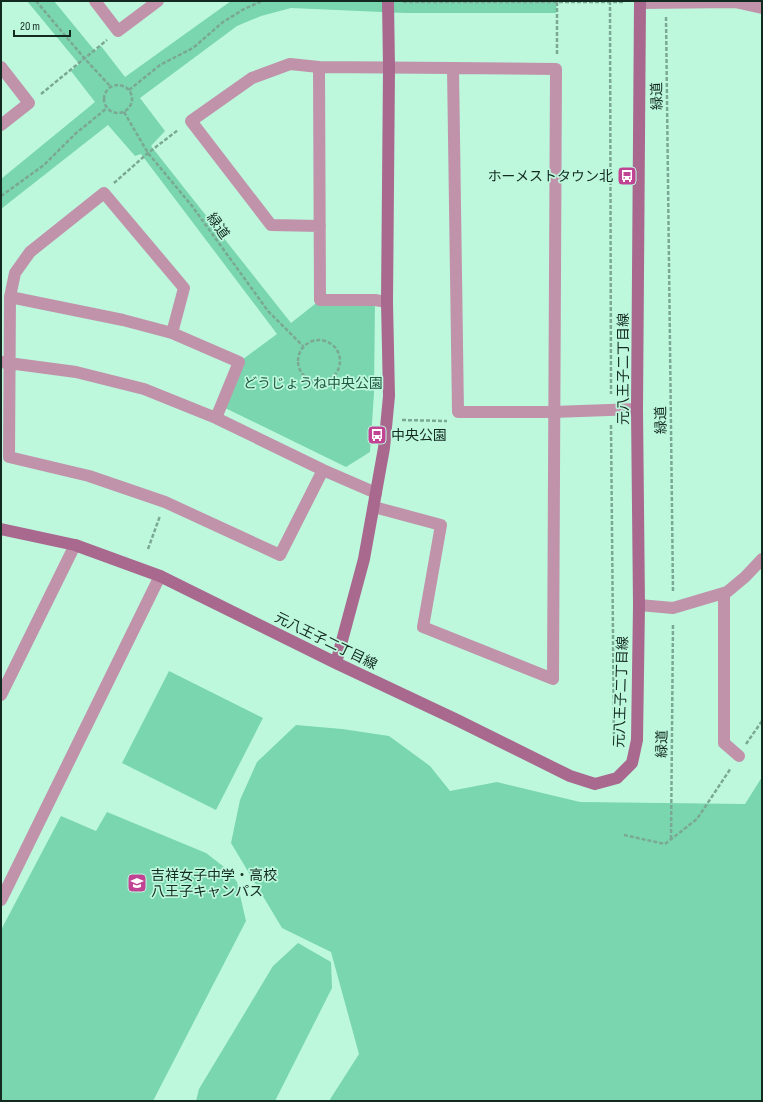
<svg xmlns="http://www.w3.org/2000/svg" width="763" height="1102" viewBox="0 0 763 1102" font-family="'Sofia Sans Condensed','Noto Sans JP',sans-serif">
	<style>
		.green { fill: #79d6af }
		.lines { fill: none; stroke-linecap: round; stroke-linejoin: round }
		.path { stroke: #7ba894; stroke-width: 2.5; stroke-dasharray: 4 2; stroke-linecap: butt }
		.street { stroke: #c093ab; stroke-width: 12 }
		.secondary { stroke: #a9688e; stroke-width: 12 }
		.labels { text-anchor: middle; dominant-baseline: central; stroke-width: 3.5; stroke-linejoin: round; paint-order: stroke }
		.street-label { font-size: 14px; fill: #132a20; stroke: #bdf8dd }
		.poi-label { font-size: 14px; fill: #132a20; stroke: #bdf8dd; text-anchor: start }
		.park-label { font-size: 14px; fill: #225943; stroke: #bdf8dd }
	</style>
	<rect width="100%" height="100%" fill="#bdf8dd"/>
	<path class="green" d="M27,1h27l41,50 6,-5 24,31 106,-76h326l-1,12h-151l-114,-5 -30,8 -24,10 -97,72 25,33 -14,15 140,177 29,-23h55l-1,93 -4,59 -24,15 -125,-61 18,-44 38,-28 -136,-180 -6,2 -27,-31 -107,84v-30l94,-77 -24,-31 8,-7z
		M169,671l94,47 -47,92 -94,-47z
		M296,725l46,4 47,7 41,30 20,25 47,-9 83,20 165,2 17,-27v324h-433l30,-47 -28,-102 -49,-24 -51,-85 9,-43 17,-38z
		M107,812l99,41 22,17 9,12 9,39 -93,180h-152v-171l60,-114 35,15z
		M298,943l33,19 1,26 -57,113h-79l3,-12 74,-123z"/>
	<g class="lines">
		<path class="path" d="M36,1l49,58 26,28
			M610,1l1,393
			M403,2h220
			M666,17l7,575
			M557,54v-53
			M104 99a14 14 0 1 1 28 0a14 14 0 1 1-28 0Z
			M129,90l31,-25 33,-17 30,-26 21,-13 18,-8
			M41,94l66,-54
			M124,112l24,41 44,53 76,105 35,35
			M114,183l34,-30 30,-23
			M1,196l43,-31 31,-31 32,-26
			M298 361a21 21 0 1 1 42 0a21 21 0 1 1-42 0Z
			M402,420l45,1
			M611,425l3,315 3,8
			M148,549l12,-33
			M746,744l16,-23
			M624,835l41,9 32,-25 34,-51
			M671,839l2,-216"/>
		<path class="street" d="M95,1l23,30 40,-30
			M640,3l95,-1 27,6
			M1,67l28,36 -28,22
			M319,67l1,233h55l12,2
			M320,226l-49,-1 -80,-104 61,-43 38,-14 29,3 134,1
			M10,297l113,23 49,13 67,29 -23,56
			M172,333l12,-45 -80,-95 -74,59 -15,21 -5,24 -1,160 80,19 76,26 115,53 43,-85
			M1,362l75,10 68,17 72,29 107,52 53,23
			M374,507l67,18 -18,102 130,52 3,-610 -103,-1 5,344h95l84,-3
			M724,593v150l15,13
			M639,605l34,3 54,-16 18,-15 17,-18
			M1,695l74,-150
			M1,900l159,-324"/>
		<path class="secondary" d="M1,529l74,16 85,31 176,87 121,57 113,56 25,8 22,-6 15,-15 5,-23 2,-135 -2,-196 3,-408
			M336,663l28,-104 20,-111 5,-52 -2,-94 2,-234 -1,-67"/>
	</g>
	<defs>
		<g id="bus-square" transform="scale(1)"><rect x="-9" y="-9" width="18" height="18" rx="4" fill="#c04493" stroke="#bdf8dd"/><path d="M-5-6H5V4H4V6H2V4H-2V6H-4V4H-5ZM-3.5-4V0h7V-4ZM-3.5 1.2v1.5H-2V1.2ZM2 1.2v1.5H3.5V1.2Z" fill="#fff"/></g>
		<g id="school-square" transform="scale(1)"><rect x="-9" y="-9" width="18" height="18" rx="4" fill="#c04493" stroke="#bdf8dd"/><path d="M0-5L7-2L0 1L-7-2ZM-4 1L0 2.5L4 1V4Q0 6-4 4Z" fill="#fff"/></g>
	</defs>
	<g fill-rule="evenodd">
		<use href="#bus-square" x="627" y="176"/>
		<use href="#bus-square" x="377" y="435"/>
		<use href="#school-square" x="137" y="883"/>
	</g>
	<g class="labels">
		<g class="street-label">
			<text transform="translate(657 96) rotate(-91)">緑道</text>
			<text transform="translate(218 226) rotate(54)">緑道</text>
			<text transform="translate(623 369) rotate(-90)">元八王子二丁目線</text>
			<text transform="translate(661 420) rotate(-91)">緑道</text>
			<text transform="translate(326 641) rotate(26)">元八王子二丁目線</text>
			<text transform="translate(621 692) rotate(-88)">元八王子二丁目線</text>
			<text transform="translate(662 744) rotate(-89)">緑道</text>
		</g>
		<g class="poi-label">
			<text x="613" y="176" text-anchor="end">ホーメストタウン北</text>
			<text x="391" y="435">中央公園</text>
			<text x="151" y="875">吉祥女子中学・高校<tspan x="151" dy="16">八王子キャンパス</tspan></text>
		</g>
		<g class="park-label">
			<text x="313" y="383">どうじょうね中央公園</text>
		</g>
	</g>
	<rect width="763" height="1102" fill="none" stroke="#132a20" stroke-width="4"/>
	<path d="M14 30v6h56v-6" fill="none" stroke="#132a20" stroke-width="2"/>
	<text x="20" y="30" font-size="12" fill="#132a20" stroke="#bdf8dd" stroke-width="3" paint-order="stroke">20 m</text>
</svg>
